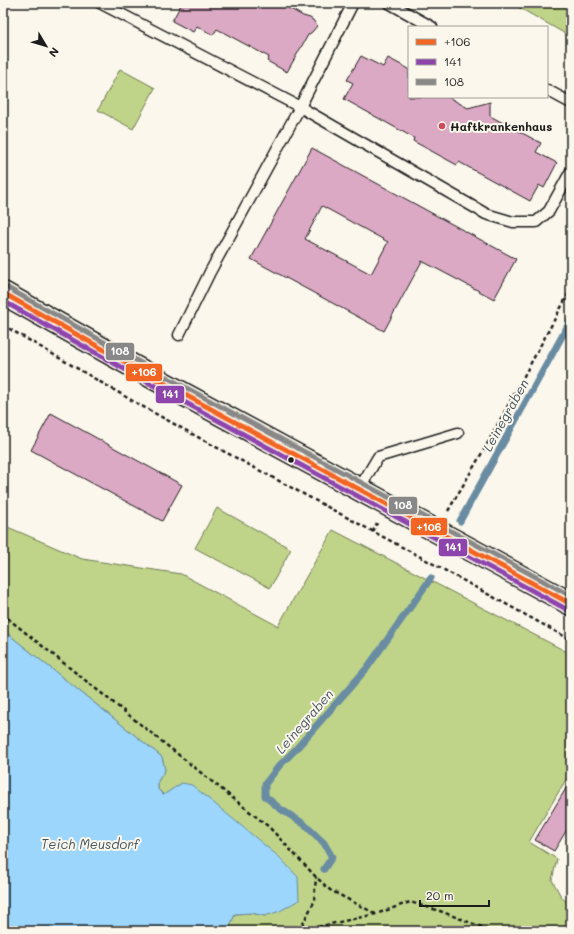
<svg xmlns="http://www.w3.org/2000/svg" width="574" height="934" viewBox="0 0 574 934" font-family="Mali,sans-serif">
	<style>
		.green { fill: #bfd489; stroke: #6e7852 }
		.water { fill: #9cd6fc; stroke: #698ca2 }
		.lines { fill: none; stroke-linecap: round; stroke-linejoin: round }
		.stream { stroke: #698ca2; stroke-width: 7 }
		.building { fill: #dca9c5; stroke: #1c1c1c; fill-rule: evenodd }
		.service-casing { stroke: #1c1c1c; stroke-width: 13 }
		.secondary-casing { stroke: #1c1c1c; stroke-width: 25 }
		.path { stroke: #1c1c1c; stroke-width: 2.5; stroke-dasharray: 4 3; stroke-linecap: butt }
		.service { stroke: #fbf7ec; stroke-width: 10 }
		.secondary { stroke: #fbf7ec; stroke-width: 22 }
		.bus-1-casing { stroke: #fbf7ec; stroke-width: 8 }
		.bus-2-casing { stroke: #fbf7ec; stroke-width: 8 }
		.bus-3-casing { stroke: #fbf7ec; stroke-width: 8 }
		.bus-1 { stroke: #f26522; stroke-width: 5 }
		.bus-2 { stroke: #8e44ad; stroke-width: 5 }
		.bus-3 { stroke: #888; stroke-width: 5 }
		.poi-dot { fill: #d1495b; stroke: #fbf7ec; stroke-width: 1.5 }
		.bus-dot { fill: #1c1c1c; stroke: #fbf7ec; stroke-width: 1.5 }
		.labels { text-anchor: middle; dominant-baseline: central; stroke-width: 4; stroke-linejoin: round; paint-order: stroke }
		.poi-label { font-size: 12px; font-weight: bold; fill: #1c1c1c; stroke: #fbf7ec; text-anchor: start }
		.water-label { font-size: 13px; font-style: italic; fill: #42545f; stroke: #fbf7ec }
		.line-badge { stroke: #fbf7ec; stroke-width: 1.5 }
		.badge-label { font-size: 11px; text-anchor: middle; font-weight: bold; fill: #fff }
	</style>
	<rect width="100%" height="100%" fill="#fbf7ec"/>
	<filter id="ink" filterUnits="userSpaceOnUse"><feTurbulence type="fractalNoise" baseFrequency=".025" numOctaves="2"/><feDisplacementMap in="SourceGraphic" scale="8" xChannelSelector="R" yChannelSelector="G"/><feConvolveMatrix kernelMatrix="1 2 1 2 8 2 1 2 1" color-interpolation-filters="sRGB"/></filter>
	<g filter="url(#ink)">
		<path class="green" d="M511,3h60v34z
			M120,69l35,19 -22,41 -35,-19z
			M217,508l74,41 -21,39 -75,-40z
			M3,525l79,34 99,15 97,52 55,-96 238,124v117l-42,71 28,17 -5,21 10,18 9,7v26h-343l7,-17 16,-1 14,3 -83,-133 -18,12 -6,-6v-8l7,-11 -3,-13 -159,-127z"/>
		<path class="water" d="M3,630l159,127 3,13 -7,11v8l5,6 19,-12 10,2 87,72 19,20 1,23 -19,11 -15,5 -14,-3 -16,1 -7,17h-225z"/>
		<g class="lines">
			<path class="stream" d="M460,521l111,-201
				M324,869l8,-12 -8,-14 -20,-19 -25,-16 -14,-12v-12l14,-18 17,-17 71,-81 64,-90"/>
		</g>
		<path class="building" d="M182,3h98l23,13 7,2 3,2 4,6 -5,6 -4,3 -21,37 -20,-11 2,-4 -52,-28 -4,6 -16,-9 -4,6 -21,-11z
			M361,56l22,11 5,-9 21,11v28h39l20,11 22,-6v14l51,27 -5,9 21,11 -13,25 -5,-3 -9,16 -71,-39 -2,3 -44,-24 1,-3 -70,-39 9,-16 -6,-3z
			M312,148l204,111 -22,40 -72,-38 -38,70 -133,-72zM322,206l66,36 -17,32 -66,-35z
			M51,413l131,72 -20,36 -131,-71z
			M571,780v43l-17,28 -19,-11z"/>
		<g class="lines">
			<g class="service-casing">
				<path id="service" d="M100,3l200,104 186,107 27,8h23l13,-11 22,-40
					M389,3l43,24
					M547,90l24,13
					M179,335l31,-63 90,-165 53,-104
					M359,489l19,-32 80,-24"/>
			</g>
			<g class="secondary-casing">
				<path id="secondary" d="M3,293l151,85 417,226"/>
			</g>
			<path class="path" d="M3,325l135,79 76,42 214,115 143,79
				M448,511l38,-65 85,-157
				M373,532l4,-9
				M3,613l8,8 258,206 47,50 14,13 46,24
				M299,931l15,-29 2,-25
				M312,931l9,-5 55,-12 34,-12 30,9 52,20"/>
			<use href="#service" class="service"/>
			<use href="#secondary" class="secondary"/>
			<g class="bus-1-casing">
				<path id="bus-1" d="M3,293l151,85 417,226"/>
			</g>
			<g class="bus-2-casing">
				<path id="bus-2" d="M3,301l148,83 417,226"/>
			</g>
			<g class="bus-3-casing">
				<path id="bus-3" d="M6,287l151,85 414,224"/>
			</g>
			<use href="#bus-1" class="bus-1"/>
			<use href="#bus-2" class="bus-2"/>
			<use href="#bus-3" class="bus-3"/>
		</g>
	</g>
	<circle class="poi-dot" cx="442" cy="126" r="4"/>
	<circle class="bus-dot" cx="291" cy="460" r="3.5"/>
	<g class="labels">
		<g class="poi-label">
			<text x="450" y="126">Haftkrankenhaus</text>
		</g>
		<g class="water-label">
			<text transform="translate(505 415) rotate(-61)">Leinegraben</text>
			<text transform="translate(304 721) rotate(-49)">Leinegraben</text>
			<text x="90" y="843">Teich Meusdorf</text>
		</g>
	</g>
	<g class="line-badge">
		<rect x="105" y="342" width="30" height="19" rx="4" fill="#888"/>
		<rect x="125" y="363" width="38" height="19" rx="4" fill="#f26522"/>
		<rect x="155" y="385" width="30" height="19" rx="4" fill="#8e44ad"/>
		<rect x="388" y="496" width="30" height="19" rx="4" fill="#888"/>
		<rect x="410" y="517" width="38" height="19" rx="4" fill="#f26522"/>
		<rect x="438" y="538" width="30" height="19" rx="4" fill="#8e44ad"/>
	</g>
	<g class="badge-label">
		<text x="120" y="355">108</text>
		<text x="144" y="376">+106</text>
		<text x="170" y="398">141</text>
		<text x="403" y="509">108</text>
		<text x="429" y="531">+106</text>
		<text x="453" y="551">141</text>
	</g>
	<rect width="574" height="934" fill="none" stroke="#fbf7ec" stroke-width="16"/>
	<rect x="8" y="8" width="558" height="918" fill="none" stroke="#1c1c1c" stroke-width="1.5" filter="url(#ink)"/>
	<rect x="408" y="26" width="140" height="72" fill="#fbf7ec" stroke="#a29f99"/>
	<rect x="416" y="39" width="20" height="6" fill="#f26522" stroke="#a29f99"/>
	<text x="444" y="46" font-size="12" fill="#1c1c1c">+106</text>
	<rect x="416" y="59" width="20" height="6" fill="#8e44ad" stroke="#a29f99"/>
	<text x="444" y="66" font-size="12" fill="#1c1c1c">141</text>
	<rect x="416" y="79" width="20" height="6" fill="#888888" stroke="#a29f99"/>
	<text x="444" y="86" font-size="12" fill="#1c1c1c">108</text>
	<g transform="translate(46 46) rotate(128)" stroke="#fbf7ec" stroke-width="3" paint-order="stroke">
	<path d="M0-3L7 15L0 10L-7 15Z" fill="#1c1c1c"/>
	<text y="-6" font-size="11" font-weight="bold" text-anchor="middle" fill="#1c1c1c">N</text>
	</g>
	<path d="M420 900v6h69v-6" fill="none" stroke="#1c1c1c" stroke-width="2"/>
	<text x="426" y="900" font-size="12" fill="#1c1c1c" stroke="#fbf7ec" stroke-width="3" paint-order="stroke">20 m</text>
</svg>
